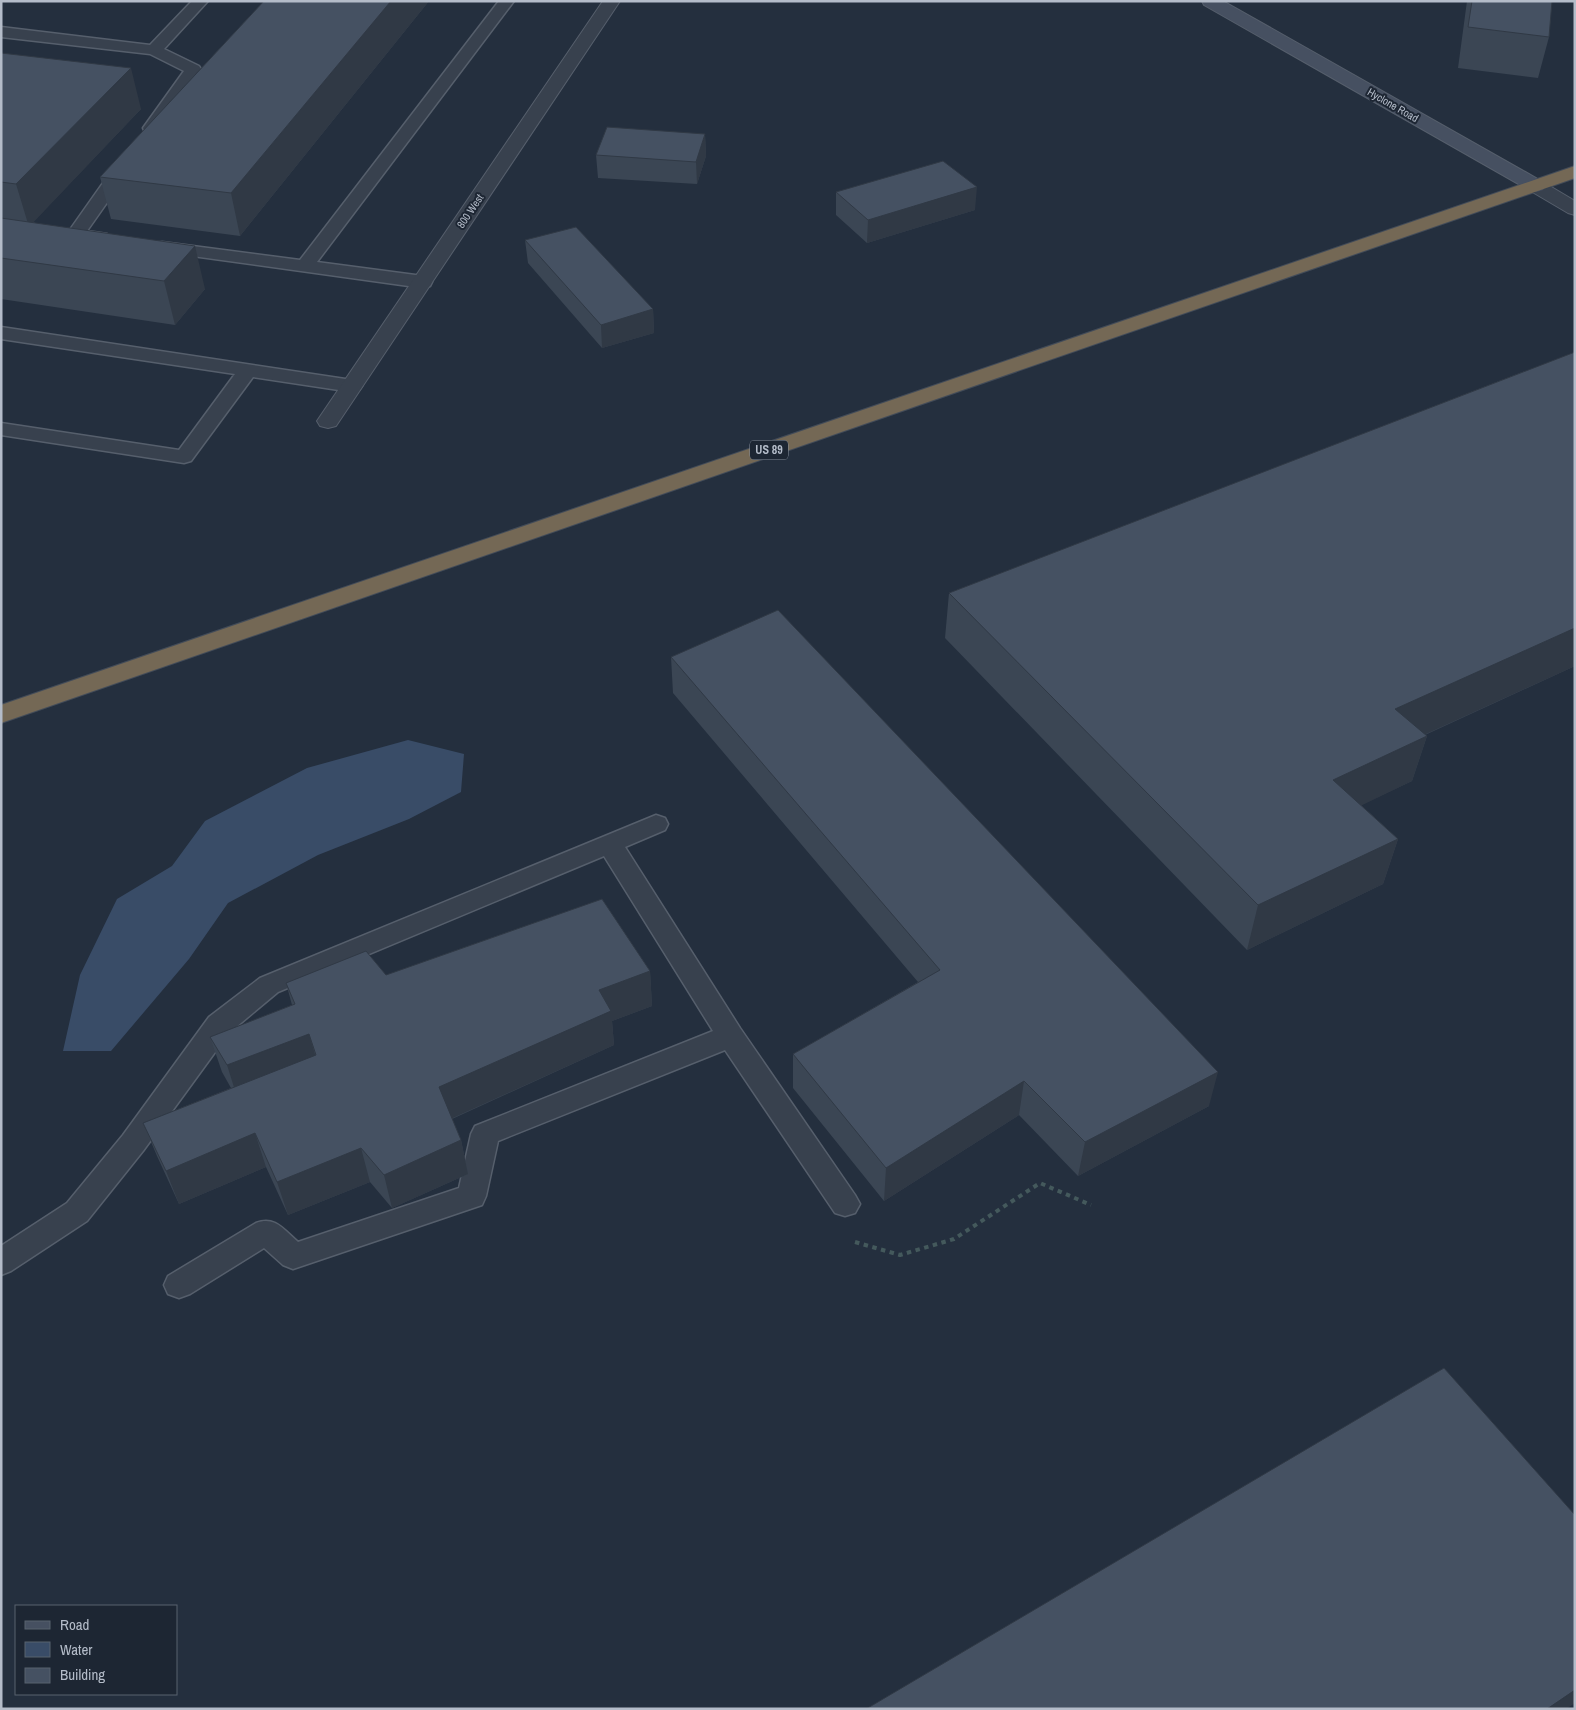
<svg xmlns="http://www.w3.org/2000/svg" width="1576" height="1710" viewBox="0 0 1576 1710" font-family="'Archivo Narrow',sans-serif">
	<style>
		.water { fill: #394c67 }
		.lines { fill: none; stroke-linecap: round; stroke-linejoin: round }
		.lane-casing { stroke: #565f6c; stroke-width: 3 }
		.street-casing { stroke: #565f6c; stroke-width: 2 }
		.secondary-casing { stroke: #565f6c; stroke-width: 2 }
		.highway-casing { stroke: #434c59; stroke-width: 2 }
		.path { stroke: #44595c; stroke-width: 4; stroke-dasharray: 4.5 4.5; stroke-linecap: butt }
		.lane { fill: #38414e; fill-rule: evenodd }
		.street { fill: #38414e; fill-rule: evenodd }
		.secondary { fill: #465061; fill-rule: evenodd }
		.highway { fill: #746855; fill-rule: evenodd }
		.wall { fill: #3b4654 }
		.shaded-wall { fill: #303945 }
		.building { fill: #455162; stroke: #303945 }
		.labels { text-anchor: middle; dominant-baseline: central; stroke-width: 4; stroke-linejoin: round; paint-order: stroke }
		.far-street-label { font-size: 11px; fill: #b4bcc9; stroke: #1d2633 }
		.shield { fill: #1d2633; stroke: #878f9c; stroke-width: 1 }
		.shield-label { font-size: 12px; font-weight: bold; fill: #b4bcc9 }
	</style>
	<rect width="100%" height="100%" fill="#242f3e"/>
	<path class="water" d="M408,740l56,14 -3,38 -52,27 -91,36 -90,48 -39,56 -78,92h-48l17,-76 37,-76 55,-33 33,-45 102,-53z"/>
	<g class="lines">
		<g class="lane-casing">
			<path id="lane" d="M192,1h16l-44,48 35,17 2,3 -44,63h-12l-2,-4 41,-57 -34,-17 -149,-17v-10l149,18z
				M499,1h15l-197,261 106,14 7,2 2,4 -2,4 -7,2 -267,-37 -3,-4 3,-4 6,-1 138,18z
				M123,162l6,1 3,4 -45,64 20,3 3,4 -3,4 -6,1 -32,-4 -3,-4 3,-4 48,-68z
				M1,327l351,53 7,2 3,4 -3,4 -7,2 -99,-15 -62,84 -7,2 -183,-28v-12l178,27 56,-76 -234,-35z
				M656,815l9,3 3,6 -3,6 -40,17 115,181 115,167 5,9 -5,9 -10,3 -10,-3 -110,-163 -227,91 -12,55 -4,9 -189,64 -10,-4 -19,-17 -74,46 -11,4 -11,-4 -4,-9 4,-9 88,-53c19,-7 27,6 42,19l161,-54 12,-54 4,-8 238,-95 -109,-175 -326,136 -49,41 -86,118 -56,70 -76,50 -10,4v-29l66,-43 56,-68 86,-118 51,-39z"/>
		</g>
		<g class="street-casing">
			<path id="street" d="M603,1h17l-284,425 -8,2 -8,-2 -3,-5z
				M1536,180l7,2 32,19v14l-7,-2 -39,-23 -3,-4 3,-4z"/>
		</g>
		<g class="secondary-casing">
			<path id="secondary" d="M1202,1h21l320,181 3,4 -3,4 -7,2 -7,-2 -325,-185z"/>
		</g>
		<g class="highway-casing">
			<path id="highway" d="M1575,166v12l-1574,545v-18z"/>
		</g>
		<path class="path" d="M855,1242l45,13 54,-16 86,-56 51,22"/>
		<use href="#lane" class="lane"/>
		<use href="#street" class="street"/>
		<use href="#secondary" class="secondary"/>
		<use href="#highway" class="highway"/>
	</g>
	<path class="wall" d="M264,1h165l-189,235 -129,-17 -11,-42z
		M1467,1h85l-3,36 -11,41 -80,-10z
		M1,53l140,56 -108,113 172,67 -30,36 -174,-26z
		M705,134l1,22 -9,28 -99,-6 -2,-23z
		M836,192l139,18 -108,33 -31,-28z
		M525,240l128,69 1,24 -52,15 -74,-85z
		M1575,352v314l-150,69 2,1 -15,45 -51,24 37,34 -15,45 -136,66 -302,-312 4,-45z
		M671,657l538,449 -131,70 -59,-61 -135,86 -91,-113v-34l125,-72 -245,-289z
		M650,971l2,35 -40,15 2,24 -162,74 9,21 7,34 -76,34 -22,-26 -82,33 -22,-48 -87,37 -22,-48 -14,-33 88,-35 -9,-16 -12,-35 82,-32 -6,-22 100,-8z"/>
	<path class="shaded-wall" d="M391,1h38l-189,235 -9,-43z
		M131,68l10,41 -112,118 -13,-43z
		M705,134l1,22 -9,28 -1,-22z
		M977,187l-2,23 -108,33 1,-23z
		M195,246l10,43 -30,36 -11,-44z
		M653,309l1,24 -52,15 -1,-23z
		M1575,628v38l-193,88 13,-45z
		M1427,736l-15,45 -91,44 12,-45z
		M1398,839l-15,45 -136,66 11,-45z
		M650,971l2,35 -40,15 2,24 -168,76 -7,-34 160,-97z
		M309,1034l10,34 -81,32 -11,-35z
		M1218,1072l-9,34 -131,70 7,-34z
		M1024,1081l-5,34 -135,86 2,-33z
		M255,1133l11,34 -87,37 -13,-33z
		M461,1140l7,34 -76,34 -8,-33z
		M361,1148l9,34 -82,33 -11,-33z
		M1575,1690v13l-9,6h-19z"/>
	<path class="building" d="M264,1h127l-160,192 -131,-16z
		M1472,1h80l-3,36 -81,-10z
		M1,53l130,15 -115,116 -15,-2z
		M607,127l98,7 -9,28 -100,-7z
		M943,161l34,26 -109,33 -32,-28z
		M1,218l194,28 -31,35 -163,-23z
		M576,227l77,82 -52,16 -76,-85z
		M1575,352v276l-180,81 32,27 -94,44 65,59 -140,66 -309,-312z
		M778,610l440,462 -133,70 -61,-61 -138,87 -93,-114 147,-84 -269,-313z
		M602,899l48,72 -51,19 12,21 -172,76 22,53 -77,35 -23,-27 -84,34 -22,-49 -89,38 -23,-48 173,-68 -7,-21 -82,31 -17,-28 85,-33 -9,-21 80,-32 20,24z
		M1444,1368l131,147v175l-28,19h-681z"/>
	<g class="labels">
		<g class="far-street-label">
			<text transform="translate(1393 105) rotate(30)">Hyclone Road</text>
			<text transform="translate(470 211) rotate(-56)">800 West</text>
		</g>
		<rect class="shield" x="750" y="440.5" width="38" height="19" rx="4"/>
		<g class="shield-label">
			<text x="769" y="450">US 89</text>
		</g>
	</g>
	<rect width="1576" height="1710" fill="none" stroke="#b4bcc9" stroke-width="5"/>
	<rect x="15" y="1605" width="162" height="90" fill="#1d2633" stroke="#59626f"/>
	<rect x="25" y="1621" width="25" height="8" fill="#465061" stroke="#59626f"/>
	<text x="60" y="1630" font-size="15" fill="#b4bcc9">Road</text>
	<rect x="25" y="1642" width="25" height="15" fill="#394c67" stroke="#59626f"/>
	<text x="60" y="1655" font-size="15" fill="#b4bcc9">Water</text>
	<rect x="25" y="1668" width="25" height="15" fill="#455162" stroke="#59626f"/>
	<text x="60" y="1680" font-size="15" fill="#b4bcc9">Building</text>
</svg>
